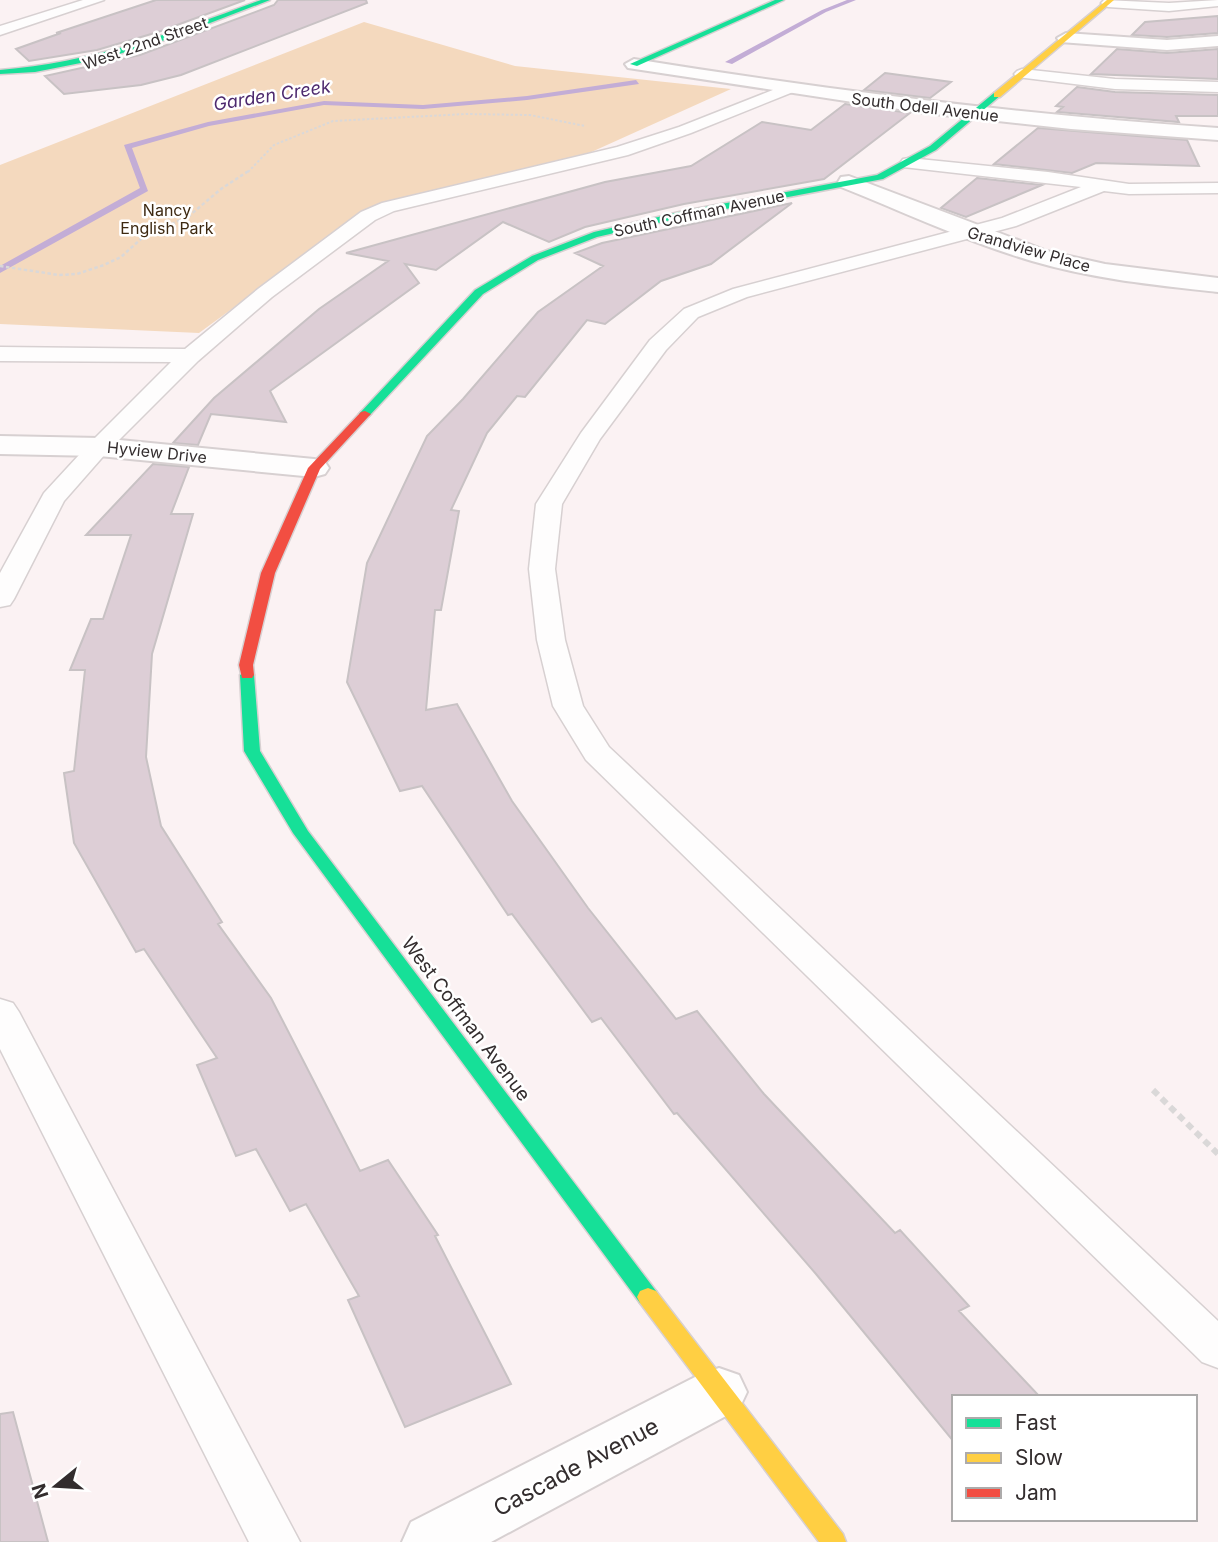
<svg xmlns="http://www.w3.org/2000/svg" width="1218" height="1542" viewBox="0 0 1218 1542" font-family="Inter,sans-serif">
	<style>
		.green { fill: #f4d9be }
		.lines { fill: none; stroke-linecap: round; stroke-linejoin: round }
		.stream { fill: #c3add6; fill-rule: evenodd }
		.building { fill: #ddced6; stroke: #c8c2c4; stroke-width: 2 }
		.lane-casing { stroke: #d7d0d1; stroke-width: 3 }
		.street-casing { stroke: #d7d0d1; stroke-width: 4 }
		.fast-casing { stroke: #d7d0d1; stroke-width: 3 }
		.slow-casing { stroke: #d7d0d1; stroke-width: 3 }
		.jam-casing { stroke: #d7d0d1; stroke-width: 3 }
		.path-far2 { stroke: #dad8d8; stroke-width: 2; stroke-dasharray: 2.5 2; stroke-linecap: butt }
		.path-far1 { stroke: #dad8d8; stroke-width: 2.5; stroke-dasharray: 3.5 2.5; stroke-linecap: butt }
		.path { stroke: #dad8d8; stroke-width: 6; stroke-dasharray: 7 5; stroke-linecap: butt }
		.lane { fill: #fefdfd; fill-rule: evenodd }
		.street { fill: #fefdfd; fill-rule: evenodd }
		.fast { fill: #16e098; fill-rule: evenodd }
		.slow { fill: #ffcf43; fill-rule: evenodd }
		.jam { fill: #f24e42; fill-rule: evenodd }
		.labels { text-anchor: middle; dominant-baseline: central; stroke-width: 5; stroke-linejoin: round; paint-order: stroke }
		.far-street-label { font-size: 16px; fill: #332d2e; stroke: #fff }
		.far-park-label { font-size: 16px; fill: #3d2911; stroke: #fff }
		.far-water-label { font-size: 18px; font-style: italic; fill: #4d296e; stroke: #fff }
		.street-label { font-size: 19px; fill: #332d2e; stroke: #fff }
		.near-street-label { font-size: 23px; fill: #332d2e; stroke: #fff }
	</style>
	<rect width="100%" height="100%" fill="#fbf2f3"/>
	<path class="green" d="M364,22l151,44 216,23 -144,65 -219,55 -169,124 -199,-9v-159z"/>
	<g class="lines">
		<path class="stream" d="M847,0h9l-30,12 -94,52 -7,-2 97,-52z
			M636,80l3,4 -112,16 -104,9 -99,-4 -115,21 -77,22 16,43 -148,82v-7l140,-78 -16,-43 84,-23 116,-21 99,4 104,-9z"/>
	</g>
	<path class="building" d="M156,0h89l-87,32 -61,18 -68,11 -13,-12 45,-16h-5z
		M278,0h88l1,3 -186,72 -40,10 -77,9 -19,-18 95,-21 134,-50z
		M1218,16v17l-51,4 -35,-2 13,-13z
		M1117,49l50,4 51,-4v30l-127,-5z
		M885,73l66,9 -21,16 -66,-8z
		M1077,87l38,5 103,3v21h-42l3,6 -122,-10 6,-5 -7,-1z
		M845,104l65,9 -86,66 -140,25 -99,23 -36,15 -46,-20 -67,48 -31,-6 14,19 -149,108 16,31 -75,-8 -13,31 -25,-2 41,-45 105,-89 69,-48 -42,-8 259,-71 86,-16 71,-44 49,8z
		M1038,128l149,12 12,26 -103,-3 -24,10 -78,-9z
		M977,178l65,7 -76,32 -25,-9z
		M792,203l-81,61 -50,17 -56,43 -18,-4 -62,77 -8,-1 -30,37 -36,77 8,1 -18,99h-6l-9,100 31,-6 55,97 76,107 88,111 21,-8 67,83 131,139 5,-3 69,76 -10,5 81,86h-86v45l-138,-168 -139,-161 -3,1 -73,-96 -9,4 -80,-108 -4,1 -86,-129 -22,5 -53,-109 20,-119 60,-127 36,-37 75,-87 65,-46 -28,-13 27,-10z
		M153,464l36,3 -18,47h22l-41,140 -6,103 15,69 61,96 -4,2 53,74 89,173 28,-11 50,75 -3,1 76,148 -106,43 -57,-127 11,-4 -53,-92 -16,7 -34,-62 -20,7 -39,-91 20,-7 -73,-109 -8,3 -62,-109 -10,-70 10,-2 11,-101h-15l21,-51h12l28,-84h-45z
		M13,1412l35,130h-48v-128z"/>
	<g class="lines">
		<g class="lane-casing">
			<path id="lane" d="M83,0h21l-104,35v-9z
				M1104,0l65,3 49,-3v6l-49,5 -61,-4 -7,-4z
				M1022,69l93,10 103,3v10l-103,-3 -98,-12 -3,-3 3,-3z
				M788,84l8,5 -3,3 -102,41 -63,22 -234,56 -19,9 -103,77 -74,64 -91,91 -43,49 -50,98 -4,6 -10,2v-34l44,-80 47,-51 80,-80 -171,-1v-14l185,2 73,-60 103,-77 21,-9 235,-56 62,-20z
				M909,158l139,14 81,12 89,-1v10l-89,1 -25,-3 -88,35 -269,71 -49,20 -32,33 -66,89 -38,65 -7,65 10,71 18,66 26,41 609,574v47l-16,-6 -616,-602 -33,-54 -16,-66 -8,-71 7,-65 45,-71 69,-93 34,-31 49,-20 269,-71 79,-31 -178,-20 -3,-4 3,-4z
				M0,999l13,4 6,9 281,530h-51l-249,-493z"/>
		</g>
		<g class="street-casing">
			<path id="street" d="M1066,33l101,7 51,-4v10l-51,4 -107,-8 -3,-4z
				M634,59c194,31 388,56 584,69v12l-147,-11 -146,-16 -297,-45 -3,-4z
				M849,176l198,75 58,13 113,14v14c-63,-7 -125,-13 -186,-31 -65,-19 -128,-49 -191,-74l-3,-5 3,-5z
				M0,436l99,2 215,21 11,3 4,6 -4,6 -11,3 -215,-21 -99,-2z
				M719,1368l20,7 8,17 -8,17 -248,133h-89l9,-20 288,-147z"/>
		</g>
		<g class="fast-casing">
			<path id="fast" d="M261,0h9l-99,38 -65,20 -71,14 -35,2v-4c92,-7 175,-38 261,-70z
				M775,0h9l-147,66 -7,-2z
				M994,93l7,2 -65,55 -53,29 -199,38 -87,20 -59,23 -55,34 -114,122 -4,1 -6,-3 116,-124 57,-34 62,-24 90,-21 193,-36 53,-29z
				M247,671l7,4 6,76 48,80 348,460 3,6 -3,6 -8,3 -8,-3 -347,-470 -49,-82 -4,-76z"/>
		</g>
		<g class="slow-casing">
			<path id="slow" d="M1107,0h7l-114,97h-6v-4z
				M648,1288l8,3 187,243 3,8h-27l-179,-239 -3,-6 3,-6z"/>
		</g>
		<g class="jam-casing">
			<path id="jam" d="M365,411l6,3 -2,2 -49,53 -45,104 -22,92 1,10 -2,3h-10l-3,-13 22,-92 47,-105 53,-56z"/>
		</g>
		<path class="path-far2" d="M248,172l26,-27 59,-24 133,-7 64,1 55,11"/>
		<path class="path-far1" d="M0,266l59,9 18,-1 27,-9 17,-8 21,-19 47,-22 32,-27 29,-19"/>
		<path class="path" d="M1153,1090l65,64"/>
		<use href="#lane" class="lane"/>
		<use href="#street" class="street"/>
		<use href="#fast" class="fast"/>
		<use href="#slow" class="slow"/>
		<use href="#jam" class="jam"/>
	</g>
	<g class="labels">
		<g class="far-street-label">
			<text transform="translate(145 43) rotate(-19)">West 22nd Street</text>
			<text transform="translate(925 107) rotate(7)">South Odell Avenue</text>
			<text transform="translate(699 213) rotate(-12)">South Coffman Avenue</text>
			<text transform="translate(1029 249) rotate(16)">Grandview Place</text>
			<text transform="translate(157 452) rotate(6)">Hyview Drive</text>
		</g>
		<g class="far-park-label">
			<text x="167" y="210">Nancy<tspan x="167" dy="18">English Park</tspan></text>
		</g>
		<g class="far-water-label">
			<text transform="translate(272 95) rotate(-9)">Garden Creek</text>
		</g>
		<g class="street-label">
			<text transform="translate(466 1019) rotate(53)">West Coffman Avenue</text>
		</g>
		<g class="near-street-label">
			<text transform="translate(576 1467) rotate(-28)">Cascade Avenue</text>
		</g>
	</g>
	<rect x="952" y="1395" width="245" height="126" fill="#ffffff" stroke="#adabab" stroke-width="2"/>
	<rect x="966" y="1418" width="35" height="10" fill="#16e098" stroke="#adabab" stroke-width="2"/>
	<text x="1015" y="1430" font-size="21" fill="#332d2e">Fast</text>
	<rect x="966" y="1453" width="35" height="10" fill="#ffcf43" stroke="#adabab" stroke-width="2"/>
	<text x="1015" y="1465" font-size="21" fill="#332d2e">Slow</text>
	<rect x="966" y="1488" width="35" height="10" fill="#f24e42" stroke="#adabab" stroke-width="2"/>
	<text x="1015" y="1500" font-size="21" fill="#332d2e">Jam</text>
	<g transform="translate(56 1486) rotate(252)" stroke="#ffffff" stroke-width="5" paint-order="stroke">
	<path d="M0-5L12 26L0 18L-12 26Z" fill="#332d2e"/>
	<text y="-10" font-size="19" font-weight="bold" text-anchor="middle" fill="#332d2e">N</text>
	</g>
</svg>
